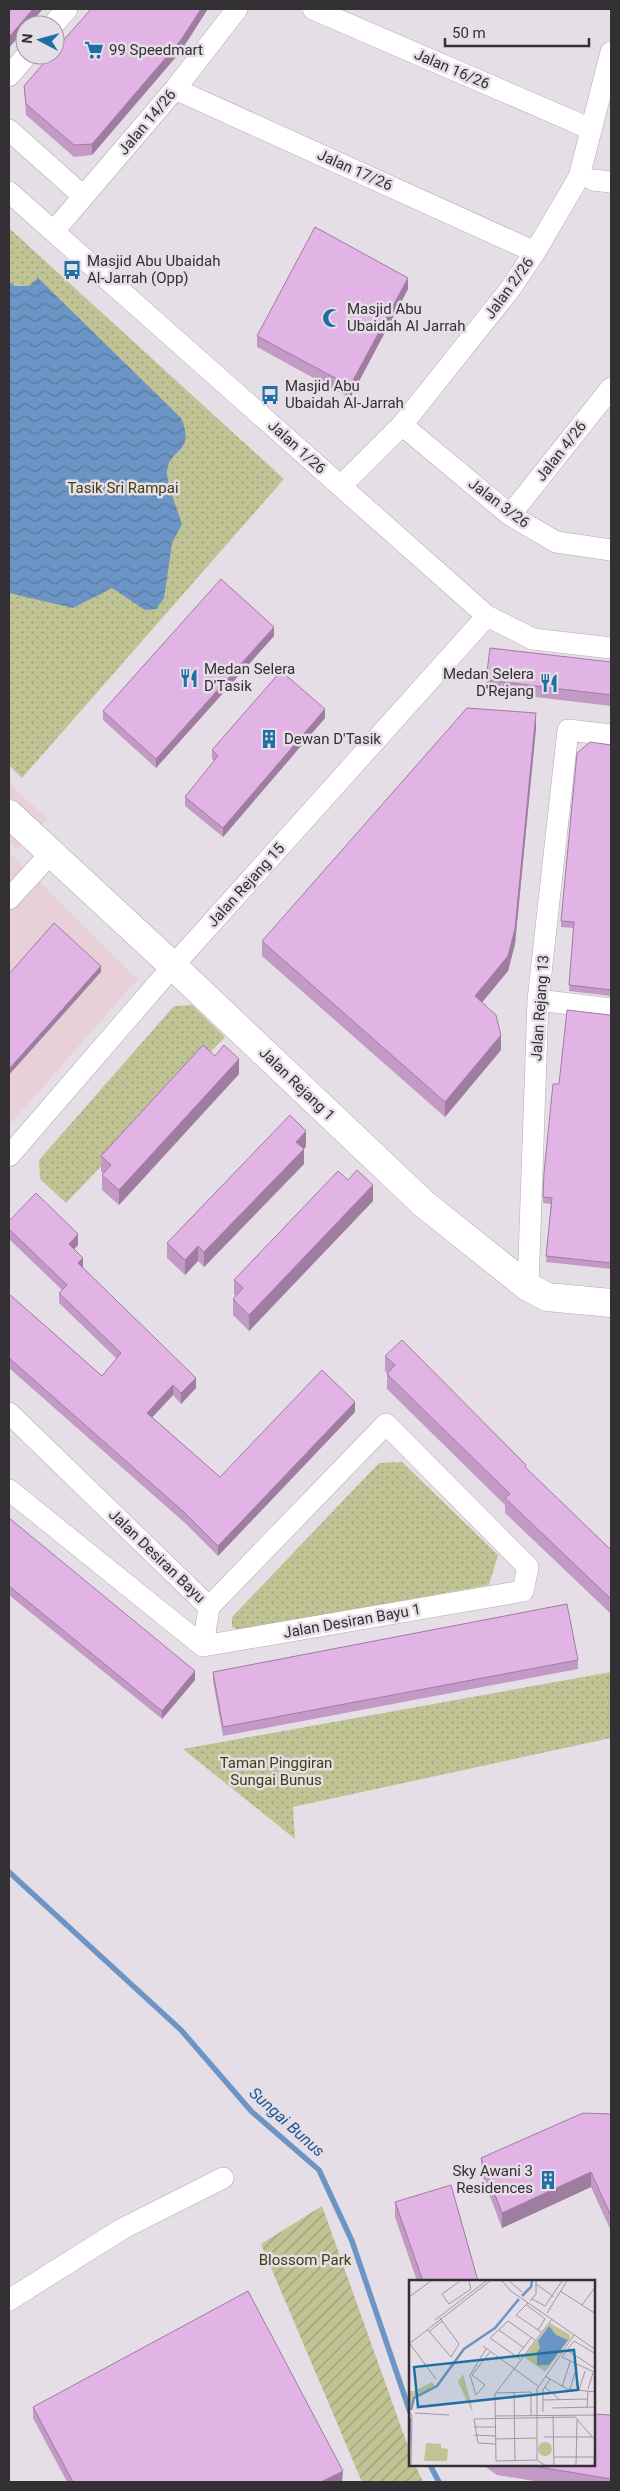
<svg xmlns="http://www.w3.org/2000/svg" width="620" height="2491" viewBox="0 0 620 2491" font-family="Roboto,sans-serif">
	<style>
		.commercial { fill: #e8d0d9 }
		.grass { fill: url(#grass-dots) }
		.garden { fill: url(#garden-furrows) }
		.water { fill: url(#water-waves) }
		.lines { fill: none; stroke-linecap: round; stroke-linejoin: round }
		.stream { stroke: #6c95c5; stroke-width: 5.5 }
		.street-casing { stroke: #b2aab2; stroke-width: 22 }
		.secondary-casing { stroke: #b2aab2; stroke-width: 29 }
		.street { stroke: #fff; stroke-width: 21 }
		.secondary { stroke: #fff; stroke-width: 28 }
		.wall { fill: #c29ac5 }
		.shaded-wall { fill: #9e7da0 }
		.building { fill: #e2b3e5; stroke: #9e7da0 }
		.labels { text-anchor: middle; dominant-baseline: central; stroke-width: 5; stroke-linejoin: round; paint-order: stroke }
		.poi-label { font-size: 15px; fill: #333033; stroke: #e6dee6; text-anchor: start }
		.street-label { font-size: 15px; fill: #333033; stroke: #e6dee6 }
		.park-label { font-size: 15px; fill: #3f400e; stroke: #e6dee6 }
		.water-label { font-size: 16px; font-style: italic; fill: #1d5793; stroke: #e6dee6 }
		.inset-river { fill: none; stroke: #6c95c5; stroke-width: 2.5 }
		.inset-road { fill: none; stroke: #9e989e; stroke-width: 1 }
		.view { fill: #1f70a2; fill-opacity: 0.15; stroke: #1f70a2; stroke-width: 2.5 }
		.inset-edge { fill: none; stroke: #333033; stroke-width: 2.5 }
	</style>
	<defs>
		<pattern id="grass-dots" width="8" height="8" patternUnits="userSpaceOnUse" patternTransform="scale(1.25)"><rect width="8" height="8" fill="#c0c394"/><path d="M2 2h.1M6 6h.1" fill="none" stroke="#9d9f79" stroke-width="1.8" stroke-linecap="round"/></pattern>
		<pattern id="garden-furrows" width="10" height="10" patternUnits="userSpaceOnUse" patternTransform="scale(1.25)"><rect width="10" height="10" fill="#c0c394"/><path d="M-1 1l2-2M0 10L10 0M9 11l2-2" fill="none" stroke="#9d9f79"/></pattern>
		<pattern id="water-waves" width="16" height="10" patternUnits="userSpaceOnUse" patternTransform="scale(1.25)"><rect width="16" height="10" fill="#6c95c5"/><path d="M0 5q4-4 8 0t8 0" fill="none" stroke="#597aa1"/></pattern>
	</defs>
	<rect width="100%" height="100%" fill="#e6dee6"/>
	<path class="commercial" d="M9,783l38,36 -30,31 -8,-8z
		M9,852l129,127 -129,146z"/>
	<path class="grass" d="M9,228l275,251 -262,299 -13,-13z
		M192,1005l33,32 -159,166 -26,-24 -1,-19 135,-154z
		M402,1462l96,93 -9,30 -250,45 -7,-3v-10l147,-154z
		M611,1672v66l-318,69 2,32 -112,-90z"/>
	<path class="garden" d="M322,2206l88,246v13h5l8,17h-61l-101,-238z"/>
	<path class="water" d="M38,278l143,140c16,37 -15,30 -14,56 1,12 11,38 15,50l-10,19 -8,55 -8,11 -11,1 -33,-22 -39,20 -64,-15v-311l6,4h14z"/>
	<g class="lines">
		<path class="stream" d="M9,1872l172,158 71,82 67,58 33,71 58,171
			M430,2465l9,17"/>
		<g class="street-casing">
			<path id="street" d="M313,9l278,120
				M53,25l14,-16
				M9,76l18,-21
				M175,89l360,163
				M9,130l74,66
				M593,180l18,2
				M9,192l478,424 46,23 78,9
				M54,231l121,-142 62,-80
				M402,425l108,90 46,27 55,8
				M341,486l61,-61 109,-137 24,-36 44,-75 32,-125
				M510,515l101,-127
				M9,899l42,-46
				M538,1000l73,9
				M9,1156l164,-190 314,-350
				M528,1287l10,-287 30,-270 43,5
				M9,1413l200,194 177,-183 142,143 -5,24 -320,55 -194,-156
				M203,1646l6,-39
				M9,2300l113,-71 101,-51"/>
		</g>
		<g class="secondary-casing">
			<path id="secondary" d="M9,814l164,152 251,238 104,83 19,10 64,6"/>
		</g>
		<use href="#street" class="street"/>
		<use href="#secondary" class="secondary"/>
	</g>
	<path class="wall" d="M181,51l-89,104 -18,2 -48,-42 -2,-29z
		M408,289l-58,109 -93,-51v-11z
		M274,636l-118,132 -53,-48v-9z
		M611,662v44l-125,-15v-11z
		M325,718l-102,119 -38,-31v-9l29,-36 -2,-2v-9z
		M536,728l-21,216 -7,27 -26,31 19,48 -56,67 -183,-161v-15z
		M611,745v251l-42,-5 5,-63 -13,-1v-6z
		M610,1015h1v254l-65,-7 5,-58 -8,-1v-6l16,-113z
		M215,1056l24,18 -120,131 -17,-15v-15l1,-1 -2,-3v-15z
		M306,1146l-2,3v15l-100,103 -6,-6 -13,14 -18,-17v-15z
		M348,1180l25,21 -124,130 -16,-16v-16l3,-3 -2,-1v-15z
		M9,1221l69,24 -4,4 9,18 113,121 -15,16 -8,-9 -21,22 68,60 135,-65 -137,144 -33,-33 -176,-155v-74l93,82 15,-17 -58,-56v-10l3,-3 -53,-51z
		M385,1356l141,112 85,82v64l-106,-101v-8l-118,-116v-16l-2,-2z
		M9,1518l186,162 -33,39 -153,-124z
		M578,1660v9l-355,67 -10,-55v-9z
		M611,2114v117l-20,-44 -89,41 -21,-55v-15z
		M395,2202l83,79h-61l-22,-64z
		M33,2407l310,75h-276l-34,-64z
		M611,2415v67h-71l-43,-7 -14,-10h111z"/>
	<path class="shaded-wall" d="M33,9h10l-14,16h-4v4l-16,19v-11z
		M201,9h7l-27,42 -89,104v-11z
		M408,278v11l-58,109v-12z
		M274,627v9l-118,132v-9z
		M325,709v9l-102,119v-9z
		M536,713v15l-21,216 -7,27 -33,40v-15z
		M101,966v6l-92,103v-6z
		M501,1035v15l-56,67v-15z
		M239,1059v15l-120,131v-15z
		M306,1131v15l-2,3v15l-100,103v-15l92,-110z
		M373,1185v16l-124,130v-16z
		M78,1234v11l-9,9v-10z
		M198,1246v15l-13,14v-15z
		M83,1258v10l-5,-5z
		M196,1378v10l-15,16v-11z
		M173,1385v10l-26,28v-10z
		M355,1402v10l-137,144v-10z
		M195,1671v9l-33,39v-8z
		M591,2172v15l-89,41v-15z
		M343,2471l-1,11h-21z"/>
	<path class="building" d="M9,9h24l-24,28z
		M91,9h110l-20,31 -89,104 -18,1 -48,-41 -2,-18 27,-31h4v-5z
		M315,227l93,51 -58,108 -93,-50z
		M221,579l53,48 -118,132 -53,-48z
		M490,648l121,14v33l-125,-15z
		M281,671l44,38 -102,119 -38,-31 33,-41 -6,-6z
		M467,708l69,5 -21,216 -7,27 -33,40 21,19 5,20 -56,67 -183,-161z
		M590,742l21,3v245l-42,-5 5,-63 -13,-1 16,-168z
		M54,923l47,43 -92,103v-95z
		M567,1010l43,5h1v248l-65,-7 6,-58 -9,-1 1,-24 9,-89h6z
		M203,1045l12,11 9,-11 15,14 -120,131 -17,-15 9,-10 -10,-9z
		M290,1115l16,16 -10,11 8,7 -100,103 -6,-6 -13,14 -18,-17z
		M357,1170l16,15 -124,130 -16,-16 10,-11 -9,-8 104,-109 10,9z
		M36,1193l42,41 -9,10 14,14 -5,5 118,115 -15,15 -8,-8 -26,28 73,64 102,-107 33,32 -137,144 -33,-33 -176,-155v-64l93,82 19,-23 -62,-60 8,-8 -58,-56v-8z
		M402,1340l124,125 -1,2 86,83v49l-106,-101 5,-4 -123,-120 8,-9 -10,-9z
		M9,1518l186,153 -33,40 -153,-125z
		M567,1604l11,56 -355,67 -10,-55z
		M583,2113l28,1v102l-20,-44 -89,41 -21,-55z
		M451,2185l27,96h-55l-28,-79z
		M248,2291l95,180 -22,11h-248l-40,-75z
		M594,2414l17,1v64l-84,-14h67z"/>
	<defs>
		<g id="supermarket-bare" transform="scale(1.5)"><path d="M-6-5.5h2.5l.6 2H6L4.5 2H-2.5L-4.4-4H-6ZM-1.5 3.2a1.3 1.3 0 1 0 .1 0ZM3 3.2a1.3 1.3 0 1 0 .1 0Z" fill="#1f70a2" stroke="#e6dee6" stroke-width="2.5" paint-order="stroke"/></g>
		<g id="bus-bare" transform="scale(1.5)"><path d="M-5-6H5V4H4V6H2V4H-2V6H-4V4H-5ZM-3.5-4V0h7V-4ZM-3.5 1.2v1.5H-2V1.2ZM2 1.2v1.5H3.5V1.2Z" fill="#1f70a2" stroke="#e6dee6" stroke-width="2.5" paint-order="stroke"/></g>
		<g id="mosque-bare" transform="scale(1.5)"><path d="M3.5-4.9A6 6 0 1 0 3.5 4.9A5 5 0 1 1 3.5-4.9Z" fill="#1f70a2" stroke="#e6dee6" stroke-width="2.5" paint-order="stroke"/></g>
		<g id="restaurant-bare" transform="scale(1.5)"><path d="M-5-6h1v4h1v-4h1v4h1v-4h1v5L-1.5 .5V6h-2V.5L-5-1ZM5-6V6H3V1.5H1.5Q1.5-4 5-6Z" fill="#1f70a2" stroke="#e6dee6" stroke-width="2.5" paint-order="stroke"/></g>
		<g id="building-bare" transform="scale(1.5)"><path d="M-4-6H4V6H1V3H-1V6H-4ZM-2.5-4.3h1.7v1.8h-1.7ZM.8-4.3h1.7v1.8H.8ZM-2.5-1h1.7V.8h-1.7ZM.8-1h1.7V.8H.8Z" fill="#1f70a2" stroke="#e6dee6" stroke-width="2.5" paint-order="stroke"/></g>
	</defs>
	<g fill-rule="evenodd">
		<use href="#supermarket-bare" x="94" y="50"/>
		<use href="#bus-bare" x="72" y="270"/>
		<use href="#mosque-bare" x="332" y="318"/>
		<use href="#bus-bare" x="270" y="395"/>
		<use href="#restaurant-bare" x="189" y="678"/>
		<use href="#restaurant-bare" x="549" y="683"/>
		<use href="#building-bare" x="269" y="739"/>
		<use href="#building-bare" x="548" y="2180"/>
	</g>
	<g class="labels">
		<g class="poi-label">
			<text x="109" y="50">99 Speedmart</text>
			<text x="87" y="261">Masjid Abu Ubaidah<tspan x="87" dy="17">Al-Jarrah (Opp)</tspan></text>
			<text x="347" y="309">Masjid Abu<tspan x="347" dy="17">Ubaidah Al Jarrah</tspan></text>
			<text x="285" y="386">Masjid Abu<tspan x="285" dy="17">Ubaidah Al-Jarrah</tspan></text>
			<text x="204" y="669">Medan Selera<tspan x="204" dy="17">D'Tasik</tspan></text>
			<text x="534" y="674" text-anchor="end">Medan Selera<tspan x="534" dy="17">D'Rejang</tspan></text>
			<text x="284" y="739">Dewan D'Tasik</text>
			<text x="533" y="2171" text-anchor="end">Sky Awani 3<tspan x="533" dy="17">Residences</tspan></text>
		</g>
		<g class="street-label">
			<text transform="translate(452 69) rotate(23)">Jalan 16/26</text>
			<text transform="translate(147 122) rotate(-50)">Jalan 14/26</text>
			<text transform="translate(355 170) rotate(24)">Jalan 17/26</text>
			<text transform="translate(509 288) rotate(-54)">Jalan 2/26</text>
			<text transform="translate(297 447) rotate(42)">Jalan 1/26</text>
			<text transform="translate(561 451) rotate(-52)">Jalan 4/26</text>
			<text transform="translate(499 503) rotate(37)">Jalan 3/26</text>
			<text transform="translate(246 885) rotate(-48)">Jalan Rejang 15</text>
			<text transform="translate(540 1008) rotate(-86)">Jalan Rejang 13</text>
			<text transform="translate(297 1084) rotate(44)">Jalan Rejang 1</text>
			<text transform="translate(157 1556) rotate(44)">Jalan Desiran Bayu</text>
			<text transform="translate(352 1621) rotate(-10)">Jalan Desiran Bayu 1</text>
		</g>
		<g class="park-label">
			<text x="123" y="488">Tasik Sri Rampai</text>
			<text x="276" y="1763">Taman Pinggiran<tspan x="276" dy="17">Sungai Bunus</tspan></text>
			<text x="305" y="2260">Blossom Park</text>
		</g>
		<g class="water-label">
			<text transform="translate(287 2122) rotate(42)">Sungai Bunus</text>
		</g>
	</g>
	<g transform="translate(409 2280)">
		<rect width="186" height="186" fill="#e6dee6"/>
		<path d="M141,43l20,12v4l-25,33 -21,-15zM54,94l8,29 2,10 -15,-31z" fill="#c0c394"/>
		<path d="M23,102l3,4 -21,11 -4,10 -1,-16h6z" fill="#c0c394"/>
		<path d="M129 169a7 7 0 1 1 14 0a7 7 0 1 1-14 0ZM17,163l15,1v4l7,1 -1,12h-23z" fill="#c0c394"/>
		<path d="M140,46l7,9 12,5 -19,25h-12v-13l3,-4 -2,-7z" fill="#6c95c5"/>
		<path class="inset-river" d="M113,16l9,-9 1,-6M2,130l3,-12 23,-12 27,-37 31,-21 24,-29M0,167l1,-29"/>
		<path class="inset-road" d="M51,1l-18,13 7,10 22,-15 -2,-8M93,1l9,10 85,59M100,1l13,11M127,4l18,13M151,11l36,23M0,17l22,-16M123,19l13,7 17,-25M121,21l6,-7v-13M119,23l-12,12 25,17M118,25l18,14 -7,11M173,25l14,-19M138,33l20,-32M26,40l51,-39M18,49l24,28 8,-13 -19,-26M90,50l25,18M20,52l13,-11M0,64l81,-63M1,64l26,35M74,66l55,40M77,69l-16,26 6,20 9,-10 -13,-10 18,-23M158,70l29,19M107,77l15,-19M153,77l12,-16 22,13M153,77l34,16M111,79l-30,-21 18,-17 27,19M136,96l22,13 29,3M136,107l15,13M153,107l8,-25M161,109l7,-23M179,109l5,-16M170,110l6,-19M105,112l1,69M87,113l35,-1v23M134,120l44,-1M178,127l1,-16M143,128l44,-1M0,131l3,5 -1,50M134,132v-22l7,-11M6,133l34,2M86,136l101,-1M144,136l1,50M65,147h21M65,155l21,1M135,157h48M86,159l42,-1M86,164l-17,-1 -4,-24 101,-2 20,23 -1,26M145,177h40M128,180v-71l37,-54M87,181l-1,-67 57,-75M87,181l41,-1 9,6M167,186l1,-46"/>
		<path class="view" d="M165,70l4,40 -160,17 -4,-40z"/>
		<rect width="186" height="186" class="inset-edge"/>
	</g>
	<rect width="620" height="2491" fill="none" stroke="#333033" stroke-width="20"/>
	<g transform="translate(40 40) rotate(276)"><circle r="24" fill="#e6dee6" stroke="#9e989e"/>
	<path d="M0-4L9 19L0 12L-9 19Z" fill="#1f70a2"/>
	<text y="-8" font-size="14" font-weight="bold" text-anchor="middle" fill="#333033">N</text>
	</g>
	<path d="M445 38v8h144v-8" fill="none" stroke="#333033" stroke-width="2.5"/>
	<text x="452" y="38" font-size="15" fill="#333033" stroke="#e6dee6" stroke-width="4" paint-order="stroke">50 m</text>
</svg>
